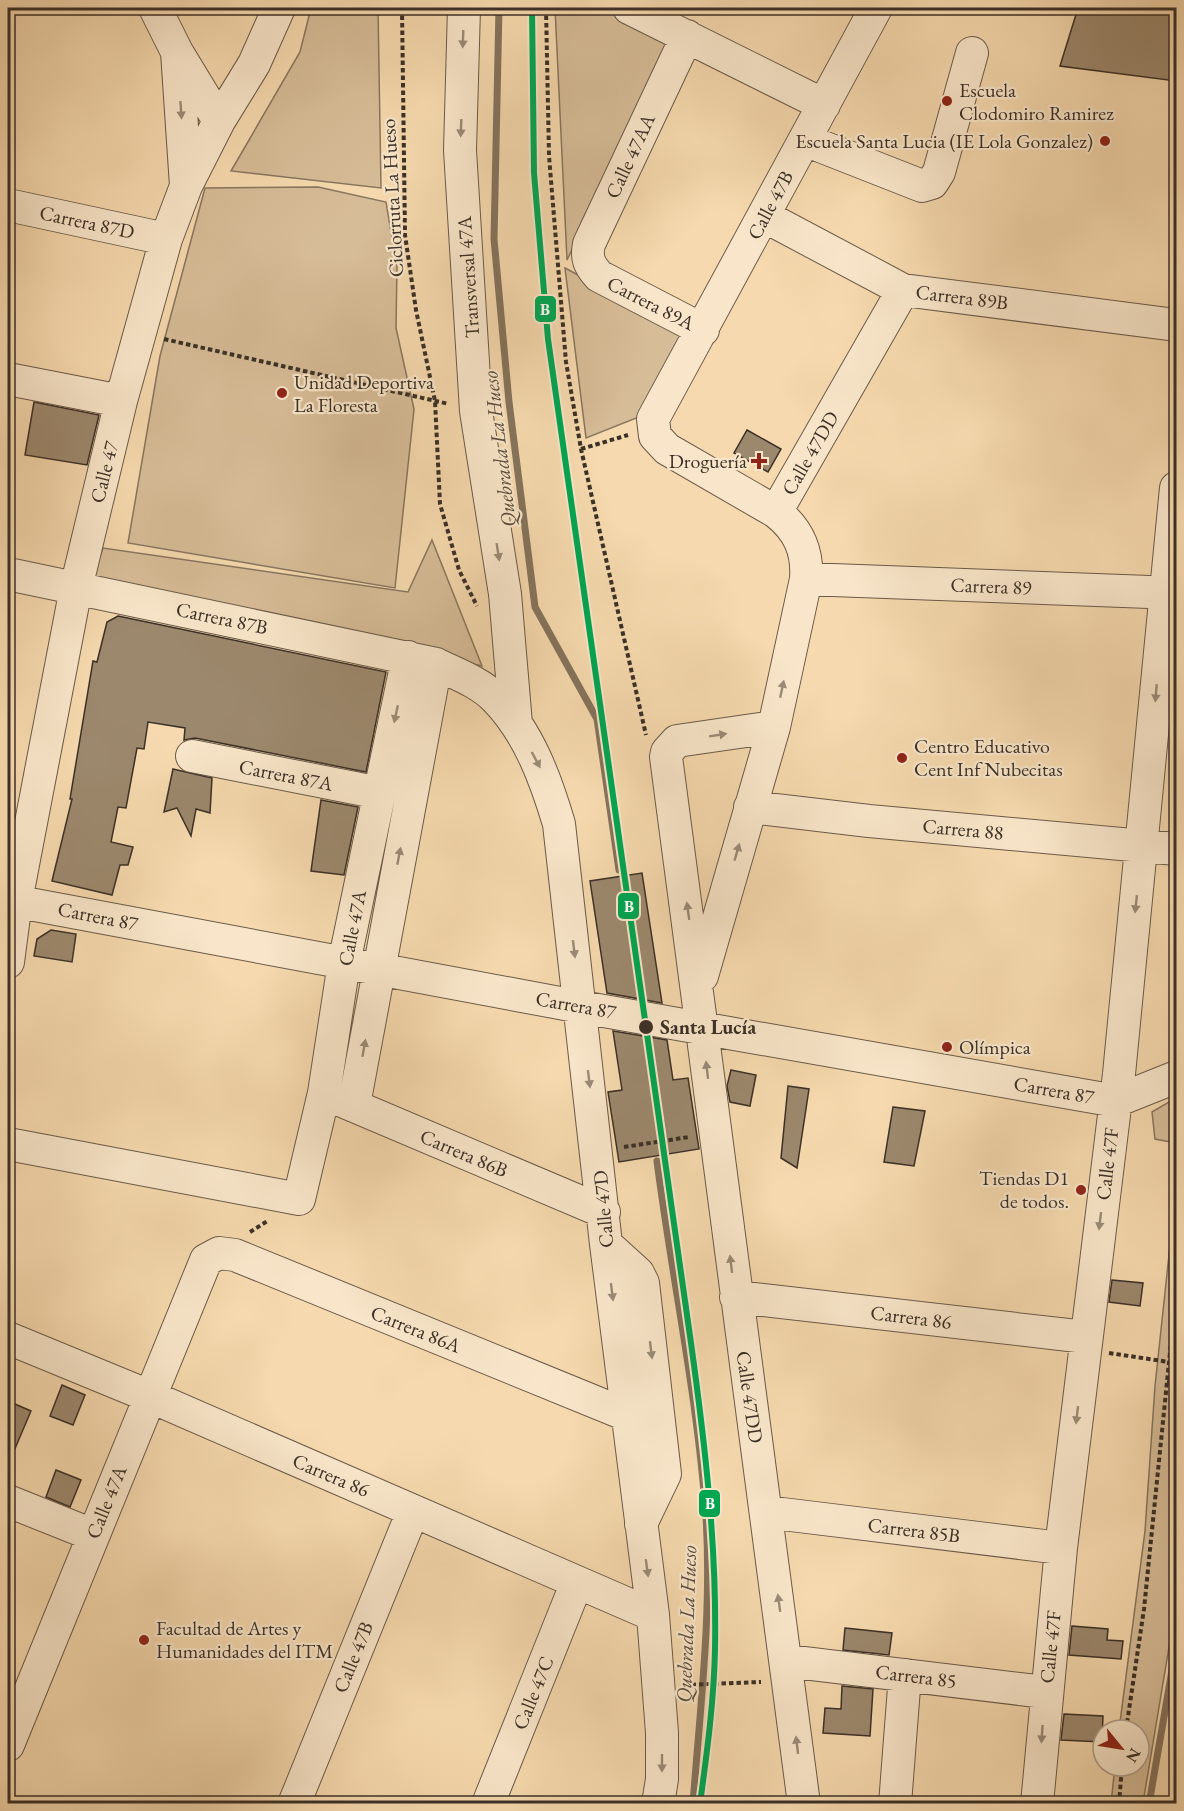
<svg xmlns="http://www.w3.org/2000/svg" width="1184" height="1811" viewBox="0 0 1184 1811" font-family="'EB Garamond',serif">
	<style>
		.green { fill: #d6bc97; stroke: #88765f; stroke-width: 1.5 }
		.lines { fill: none; stroke-linecap: round; stroke-linejoin: round }
		.stream { stroke: #85735c; stroke-width: 7 }
		.building { fill: #9c886d; stroke: #3b3027; stroke-width: 1.5 }
		.minor-casing { stroke: #6a5a49; stroke-width: 34 }
		.path { stroke: #3b3027; stroke-width: 4; stroke-dasharray: 4.5 3; stroke-linecap: butt }
		.minor { stroke: #f9e6ca; stroke-width: 32 }
		.metro-1-casing { stroke: #f9e6ca; stroke-width: 10 }
		.metro-1 { stroke: #00a651; stroke-width: 6 }
		.oneway { fill: #9a8b78 }
		.poi-dot { fill: #8f2418; stroke: #f9e6ca; stroke-width: 2 }
		.stop-dot { fill: #3b3027; stroke: #f9e6ca; stroke-width: 2 }
		.labels { text-anchor: middle; dominant-baseline: central; stroke-width: 4.5; stroke-linejoin: round; paint-order: stroke }
		.poi-label { font-size: 20px; fill: #3b3027; stroke: #f9e6ca; text-anchor: start }
		.street-label { font-size: 20px; fill: #3b3027; stroke: #f9e6ca }
		.stop-label { font-size: 20px; font-weight: bold; fill: #3b3027; stroke: #f9e6ca; text-anchor: start }
		.water-label { font-size: 21px; font-style: italic; fill: #5a4c3d; stroke: #f9e6ca }
		.line-badge { stroke: #f9e6ca; stroke-width: 2 }
		.badge-label { font-size: 16px; text-anchor: middle; font-weight: bold; fill: #fff }
	</style>
	<rect width="100%" height="100%" fill="#f6d9ae"/>
	<filter id="stains"><feTurbulence type="fractalNoise" baseFrequency=".00333" numOctaves="4"/><feColorMatrix values="0 0 0 0 .2 0 0 0 0 .09 0 0 0 0 .02 0 0 0 .5 -.17"/></filter>
	<radialGradient id="worn" r=".72"><stop offset=".6" stop-color="#630" stop-opacity="0"/><stop offset="1" stop-color="#630" stop-opacity=".3"/></radialGradient>
	<path class="green" d="M311,8h67l3,180 -150,-17 69,-119z
		M555,8h49l69,31 -106,221z
		M318,187l68,15 11,65 -1,61 18,81 -19,179 -267,-45 32,-187 45,-168z
		M565,268l123,66 -44,81 -58,23z
		M432,540l50,126 -390,-87 11,-31 305,44z
		M1174,1099l2,5v39l-21,-4 -3,-27z
		M1176,1189v416l-33,198h-32l4,-37h24v-36h-20l26,-199 10,-145z"/>
	<g class="lines">
		<path class="stream" d="M499,8l-5,231 15,163 26,205 62,112 22,151
			M657,1161c15,118 41,238 49,356 6,95 -6,192 -13,287
			M1149,1804l27,-157"/>
	</g>
	<path class="building" d="M1078,8h98v73l-116,-15z
		M34,402l65,13 -12,50 -62,-10z
		M747,430l34,19 -13,23 -34,-19z
		M118,616l268,56 -20,100 -171,-34 -11,2 1,-12 -37,-6 -4,27 -7,-1 -11,60 -8,-1 -7,35 22,5 -5,18h-8l-8,30 -60,-14 20,-82h-2l23,-138 4,1 10,-40z
		M173,769l39,9 -2,35 -14,-4 -5,27 -14,-28 -13,4z
		M321,800l37,7 -14,68 -33,-4z
		M642,873l20,130 -55,-10 -17,-112z
		M51,930l25,4 -4,28 -38,-6 3,-17z
		M613,1031l54,9 6,40 15,-2 11,71 -80,13 -11,-70 14,-2z
		M731,1070l25,5 -6,31 -20,-4 -3,-16z
		M788,1086l21,3 -12,79 -16,-10z
		M893,1107l32,4 -11,55 -30,-4z
		M1112,1280l31,3 -3,23 -31,-4z
		M62,1385l23,10 -12,30 -23,-9z
		M8,1401l23,10 -23,54z
		M56,1470l25,10 -11,27 -24,-10z
		M1072,1626l36,3 -1,11 16,1 -2,18 -52,-4z
		M845,1628l47,5 -3,22 -46,-5z
		M842,1686l31,3 -3,47 -47,-3 2,-25 16,1z
		M1064,1714l39,2 -1,26 -41,-2z"/>
	<g class="lines">
		<g class="minor-casing">
			<path id="minor" d="M155,8l22,44 42,69
				M464,8l-4,142 16,261 29,183 11,130
				M629,8l195,97
				M687,36l-98,208c-3,14 0,21 10,32l104,54
				M177,52l9,134
				M805,140l117,46 10,-3 7,-11 33,-119
				M8,205l158,34
				M764,216l139,74 273,35
				M8,379l113,22
				M776,512l127,-222
				M8,574l428,90c20,10 44,18 60,35 33,34 50,81 63,125l47,420 47,371 9,118v46l-4,25
				M806,579l370,14
				M774,727l-97,14 -10,11 -1,5 138,1047
				M192,756l188,37
				M750,807l119,14 307,28
				M8,900l573,107 535,94 60,-24
				M8,962l8,-61 60,-313 45,-187 45,-162 20,-53 33,-65 35,-57 25,-56
				M702,976l72,-249 32,-148c2,-28 -7,-49 -30,-67l-109,-63 -12,-13 -2,-17 223,-411
				M333,1097l271,115
				M354,1105l82,-441
				M8,1144l291,55 25,-106 20,-130 64,-306
				M606,1244l32,29 5,10 22,191 -24,50
				M736,1297l350,40
				M8,1338l141,58 504,219
				M8,1501l85,34
				M766,1512l295,36
				M787,1661l258,31
				M8,1745l198,-485 13,-7 16,2 392,160
				M294,1804l119,-293
				M488,1804l89,-222
				M895,1804l10,-129
				M1037,1804l24,-256 58,-474 57,-586"/>
		</g>
		<path class="path" d="M402,8l3,227 11,75 19,91 5,103 19,66 18,36
			M546,8l3,148 17,206 15,87 65,286
			M164,339l285,65
			M581,449l47,-14
			M1170,1108l6,10
			M624,1147l65,-10
			M250,1232l19,-12
			M1109,1353l60,9
			M1167,1382l9,1
			M684,1685l77,-3
			M1126,1730l18,-121 32,-316
			M1119,1804l3,-38"/>
		<use href="#minor" class="minor"/>
		<g class="metro-1-casing">
			<path id="metro-1" d="M532,8l2,165 14,166 143,1004c14,101 26,203 24,306 -1,52 -8,103 -15,155"/>
		</g>
		<use href="#metro-1" class="metro-1"/>
	</g>
	<defs><path id="oneway-solid" d="M-6-.8H1V-3.2L6.5 0L1 3.2V.8H-6Z" transform="scale(1.5)"/></defs>
	<g class="oneway">
		<use href="#oneway-solid" transform="translate(463 39) rotate(92)"/>
		<use href="#oneway-solid" transform="translate(181 110) rotate(86)"/>
		<use href="#oneway-solid" transform="translate(461 128) rotate(92)"/>
		<use href="#oneway-solid" transform="translate(498 552) rotate(81)"/>
		<use href="#oneway-solid" transform="translate(782 689) rotate(-78)"/>
		<use href="#oneway-solid" transform="translate(1156 693) rotate(95)"/>
		<use href="#oneway-solid" transform="translate(396 714) rotate(102)"/>
		<use href="#oneway-solid" transform="translate(718 735) rotate(-9)"/>
		<use href="#oneway-solid" transform="translate(536 760) rotate(62)"/>
		<use href="#oneway-solid" transform="translate(737 852) rotate(-74)"/>
		<use href="#oneway-solid" transform="translate(399 856) rotate(-79)"/>
		<use href="#oneway-solid" transform="translate(1136 904) rotate(96)"/>
		<use href="#oneway-solid" transform="translate(688 911) rotate(-98)"/>
		<use href="#oneway-solid" transform="translate(574 949) rotate(83)"/>
		<use href="#oneway-solid" transform="translate(364 1048) rotate(-80)"/>
		<use href="#oneway-solid" transform="translate(707 1070) rotate(-97)"/>
		<use href="#oneway-solid" transform="translate(589 1079) rotate(83)"/>
		<use href="#oneway-solid" transform="translate(1100 1221) rotate(97)"/>
		<use href="#oneway-solid" transform="translate(731 1264) rotate(-97)"/>
		<use href="#oneway-solid" transform="translate(612 1292) rotate(83)"/>
		<use href="#oneway-solid" transform="translate(651 1350) rotate(83)"/>
		<use href="#oneway-solid" transform="translate(1077 1415) rotate(97)"/>
		<use href="#oneway-solid" transform="translate(647 1568) rotate(82)"/>
		<use href="#oneway-solid" transform="translate(779 1603) rotate(-98)"/>
		<use href="#oneway-solid" transform="translate(1042 1734) rotate(94)"/>
		<use href="#oneway-solid" transform="translate(797 1745) rotate(-97)"/>
		<use href="#oneway-solid" transform="translate(662 1763) rotate(90)"/>
	</g>
	<g class="poi-dot">
		<circle cx="947" cy="101" r="6"/>
		<circle cx="1105" cy="141" r="6"/>
		<circle cx="282" cy="393" r="6"/>
		<path d="M756 452h6v6h6v6h-6v6h-6v-6h-6v-6h6z"/>
		<circle cx="902" cy="758" r="6"/>
		<circle cx="947" cy="1047" r="6"/>
		<circle cx="1081" cy="1190" r="6"/>
		<circle cx="144" cy="1640" r="6"/>
	</g>
	<circle class="stop-dot" cx="646" cy="1027" r="8"/>
	<g class="labels">
		<g class="poi-label">
			<text x="959" y="90">Escuela<tspan x="959" dy="23">Clodomiro Ramirez</tspan></text>
			<text x="1093" y="141" text-anchor="end">Escuela Santa Lucia (IE Lola Gonzalez)</text>
			<text x="294" y="382">Unidad Deportiva<tspan x="294" dy="23">La Floresta</tspan></text>
			<text x="747" y="461" text-anchor="end">Droguería</text>
			<text x="914" y="746">Centro Educativo<tspan x="914" dy="23">Cent Inf Nubecitas</tspan></text>
			<text x="959" y="1047">Olímpica</text>
			<text x="1069" y="1178" text-anchor="end">Tiendas D1<tspan x="1069" dy="23">de todos.</tspan></text>
			<text x="156" y="1628">Facultad de Artes y<tspan x="156" dy="23">Humanidades del ITM</tspan></text>
		</g>
		<g class="street-label">
			<text transform="translate(630 156) rotate(-65)">Calle 47AA</text>
			<text transform="translate(392 198) rotate(-93)">Ciclorruta La Hueso</text>
			<text transform="translate(770 205) rotate(-62)">Calle 47B</text>
			<text transform="translate(87 222) rotate(12)">Carrera 87D</text>
			<text transform="translate(468 277) rotate(-94)">Transversal 47A</text>
			<text transform="translate(962 297) rotate(7)">Carrera 89B</text>
			<text transform="translate(651 303) rotate(27)">Carrera 89A</text>
			<text transform="translate(810 453) rotate(-60)">Calle 47DD</text>
			<text transform="translate(104 472) rotate(-76)">Calle 47</text>
			<text transform="translate(991 586) rotate(2)">Carrera 89</text>
			<text transform="translate(222 618) rotate(12)">Carrera 87B</text>
			<text transform="translate(286 775) rotate(11)">Carrera 87A</text>
			<text transform="translate(963 829) rotate(5)">Carrera 88</text>
			<text transform="translate(98 916) rotate(11)">Carrera 87</text>
			<text transform="translate(352 928) rotate(-79)">Calle 47A</text>
			<text transform="translate(576 1005) rotate(10)">Carrera 87</text>
			<text transform="translate(1054 1090) rotate(10)">Carrera 87</text>
			<text transform="translate(464 1153) rotate(23)">Carrera 86B</text>
			<text transform="translate(1107 1164) rotate(-83)">Calle 47F</text>
			<text transform="translate(603 1209) rotate(-95)">Calle 47D</text>
			<text transform="translate(911 1317) rotate(7)">Carrera 86</text>
			<text transform="translate(416 1329) rotate(22)">Carrera 86A</text>
			<text transform="translate(750 1397) rotate(82)">Calle 47DD</text>
			<text transform="translate(331 1475) rotate(23)">Carrera 86</text>
			<text transform="translate(106 1502) rotate(-68)">Calle 47A</text>
			<text transform="translate(914 1530) rotate(7)">Carrera 85B</text>
			<text transform="translate(1050 1647) rotate(-84)">Calle 47F</text>
			<text transform="translate(353 1657) rotate(-68)">Calle 47B</text>
			<text transform="translate(916 1676) rotate(7)">Carrera 85</text>
			<text transform="translate(533 1693) rotate(-68)">Calle 47C</text>
		</g>
		<g class="stop-label">
			<text x="660" y="1027">Santa Lucía</text>
		</g>
		<g class="water-label">
			<text transform="translate(499 449) rotate(-97)">Quebrada La Hueso</text>
			<text transform="translate(686 1624) rotate(-88)">Quebrada La Hueso</text>
		</g>
	</g>
	<g class="line-badge">
		<rect x="534" y="295" width="23" height="28" rx="6" fill="#00a651"/>
		<rect x="617" y="892" width="23" height="28" rx="6" fill="#00a651"/>
		<rect x="698" y="1489" width="23" height="29" rx="6" fill="#00a651"/>
	</g>
	<g class="badge-label">
		<text x="545" y="315">B</text>
		<text x="629" y="912">B</text>
		<text x="710" y="1509">B</text>
	</g>
	<rect width="1184" height="1811" fill="none" stroke="#f6d9ae" stroke-width="30"/>
	<rect x="9" y="9" width="1166" height="1793" fill="none" stroke="#3b3027" stroke-width="3"/>
	<rect x="15" y="15" width="1154" height="1781" fill="none" stroke="#3b3027" stroke-width="1.5"/>
	<g transform="translate(1121 1748) rotate(120)"><circle r="28" fill="#f9e6ca" stroke="#ad9d89" stroke-width="1.5"/>
	<path d="M0-4.5L10 22L0 15L-10 22Z" fill="#8f2418"/>
	<text y="-9" font-size="16" font-weight="bold" text-anchor="middle" fill="#3b3027">N</text>
	</g>
	<rect width="100%" height="100%" filter="url(#stains)"/>
	<rect width="100%" height="100%" fill="url(#worn)"/>
</svg>
